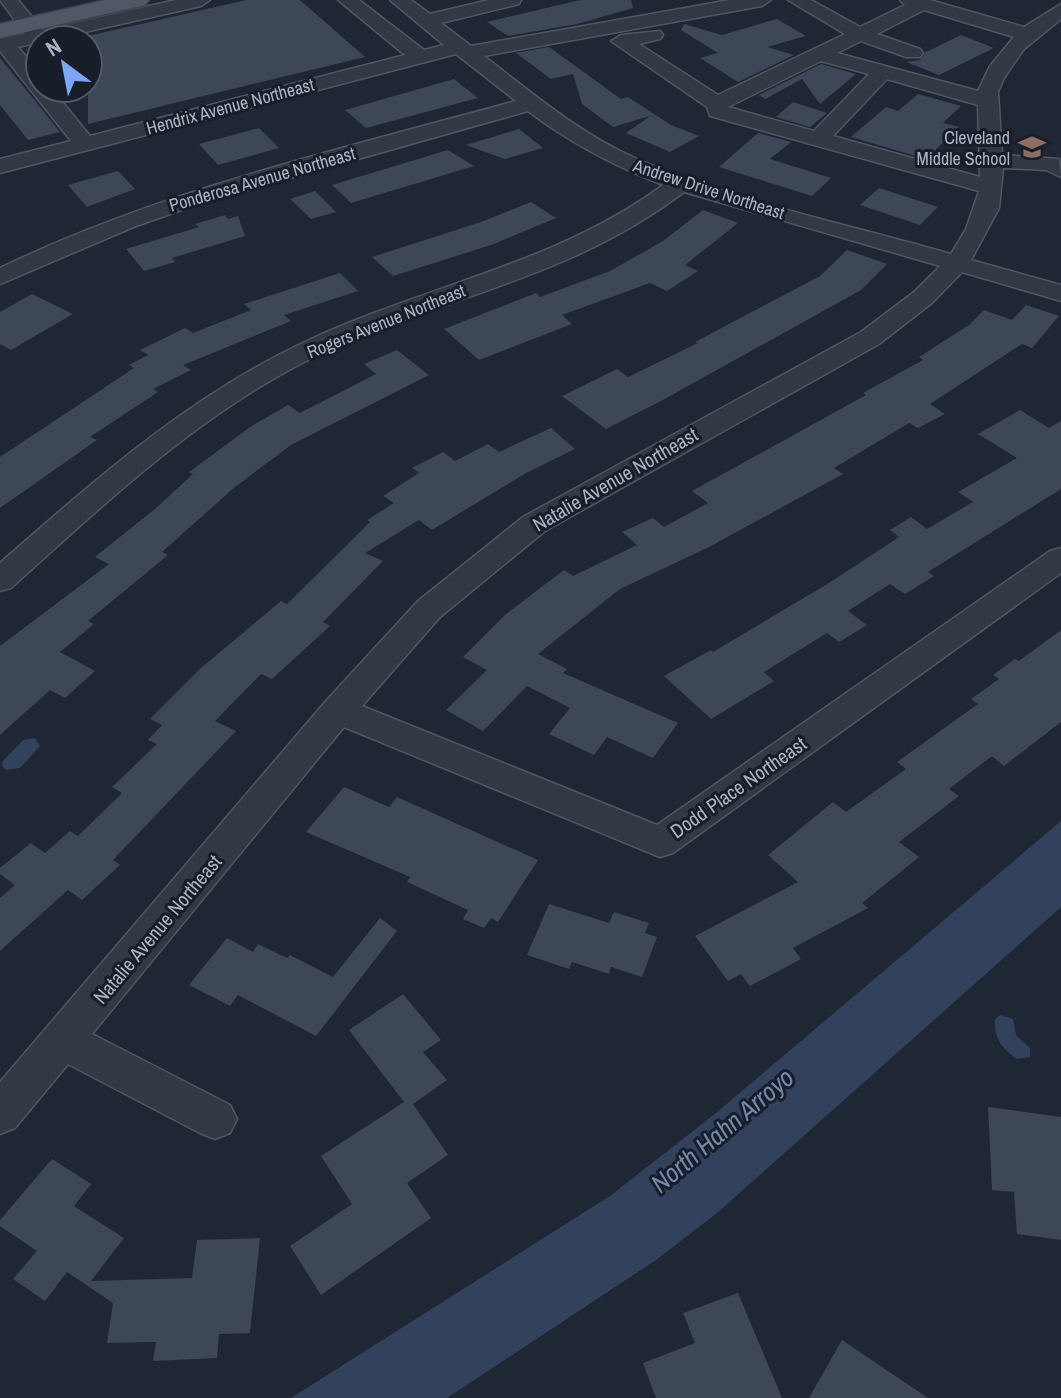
<svg xmlns="http://www.w3.org/2000/svg" width="1061" height="1398" viewBox="0 0 1061 1398" font-family="'Archivo Narrow',sans-serif">
	<style>
		.water { fill: #32425c }
		.building { fill: #3d4757 }
		.lines { fill: none; stroke-linecap: round; stroke-linejoin: round }
		.minor-casing { stroke: #505664; stroke-width: 3 }
		.major-casing { stroke: #3c424f; stroke-width: 3 }
		.minor { fill: #323945; fill-rule: evenodd }
		.major { fill: #505865; fill-rule: evenodd }
		.labels { text-anchor: middle; dominant-baseline: central; stroke-width: 6; stroke-linejoin: round; paint-order: stroke }
		.far-street-label { font-size: 18px; fill: #acb3c3; stroke: #181e29 }
		.far-poi-label { font-size: 18px; fill: #acb3c3; stroke: #181e29; text-anchor: end }
		.street-label { font-size: 20px; fill: #acb3c3; stroke: #181e29 }
		.near-water-label { font-size: 26px; font-style: italic; fill: #7489ab; stroke: #181e29 }
	</style>
	<rect width="100%" height="100%" fill="#1f2734"/>
	<path class="water" d="M35,738l5,8 -20,22 -14,2 -4,-4 1,-5 20,-21z
		M1061,821v86l-344,306 -61,47 -209,138h-156l319,-202 106,-83z
		M1001,1015l12,4 3,16 14,13v9l-13,2c-15,-10 -24,-22 -22,-40z"/>
	<path class="building" d="M246,0h54l65,57 -277,67v-88z
		M580,0h51l2,8 -56,16 -69,12 -21,-14z
		M777,19l29,17 -39,11 27,8 -56,27 -38,-24 18,-5 -37,-23 3,-6 38,11z
		M961,35l33,13 -55,27 -33,-13 14,-2 6,-8z
		M549,47l72,52 7,-2 43,28 28,11 -29,16 -44,-19 24,-17 -37,11 -31,-23 -9,-30 -22,5 -35,-26z
		M0,58l32,39 28,35 -32,8 -28,-35z
		M821,64l35,10 -36,30 -18,-25 -37,20 -6,-4z
		M454,79l24,19 -112,30 -21,-18z
		M918,94l43,12 -18,17 16,4 -33,32 -75,-22 35,-30 12,4z
		M793,102l34,11 -17,14 -34,-10z
		M259,128l20,20 -61,17 -19,-21z
		M519,129l24,19 -38,11 -39,-14z
		M758,133l33,9 -21,17 61,19 -19,18 -93,-29z
		M448,150l26,16 -123,37 -19,-18z
		M118,171l17,18 -48,18 -19,-22z
		M879,188l59,19 -18,18 -60,-20z
		M315,191l21,21 -25,7 -21,-20z
		M531,202l25,16 -65,27 -98,31 -21,-19 109,-35z
		M703,210l35,13 -53,42 13,6 -31,20 -17,-8 -88,32 10,9 -93,36 -35,-31 92,-36 4,4 70,-26 53,-30z
		M225,215l3,4 10,-3 7,20 -73,22 3,4 -31,9 -18,-22 73,-22 -4,-3z
		M847,250l40,14 -26,26 -200,111 -55,28 -44,-33 55,-27 11,8 70,-34 -3,-1 125,-66z
		M340,273l18,18 -74,24 7,6 -108,44 8,5 -38,19 5,3 -68,45 7,3 -97,68v-51l134,-89 -5,-3 19,-10 -8,-5 45,-22 8,5 58,-23 -7,-6z
		M32,294l41,20 -62,36 -11,-6v-32z
		M1026,305l33,11 -27,32 -10,-4 -92,60 15,10 -27,14 -9,-5 -75,45 9,6 -134,73 -89,42 -82,65 29,15 -4,4 115,50 -25,35 -46,-21 -13,18 -45,-21 21,-26 -43,-22 -44,45 -37,-21 41,-40 -24,-13 43,-43 58,-44 9,6 64,-31 -15,-13 31,-14 11,9 44,-24 -16,-12 174,-96 -3,-2 60,-33 -4,-3 50,-32 15,-15 28,10z
		M397,350l32,25 -138,70 -56,42 -73,65 6,3 -80,66 6,3 -34,28 35,19 -30,27 -15,-8 -50,45v-89l109,-82 -14,-7 61,-49 37,-34 -4,-2 64,-47 35,-20 12,8 76,-39 -12,-10z
		M1020,410l29,18 12,-7v68l-133,83 6,4 -29,18 -15,-10 -42,27 19,14 -28,17 -12,-9 -63,39 10,9 -63,38 -47,-43 47,-26 2,2 116,-69 70,-46 -9,-7 21,-13 16,12 46,-27 -15,-10 59,-34 -39,-24z
		M551,428l24,21 -49,24 -94,57 -13,-10 -54,33 18,8 -60,61 7,4 -58,53 -11,-5 -46,47 21,10 -123,129 7,5 -38,35 -14,-10 -68,61v-53l15,-13 -15,-11v-6l31,-25 14,10 25,-22 8,5 44,-43 -10,-6 45,-43 -9,-4 14,-15 -12,-6 51,-51 80,-67 6,3 83,-82 -3,-2 27,-17 -11,-7 36,-23 -7,-5 31,-16 12,9 33,-17 11,8z
		M1061,630v92l-57,44 -12,-10 -43,33 10,7 -60,46 20,15 -57,46 6,5 -75,40 8,11 -51,27 -9,-12 -13,7 -33,-45 103,-54 -30,-27 65,-53 13,10 60,-43 -9,-7 81,-58 -7,-5 28,-20 -6,-4 22,-16 4,2z
		M344,787l45,20 8,-10 141,63 -40,62 -7,-4 -7,10 -21,-9 5,-9 -61,-28 3,-5 -104,-45z
		M549,904l60,19 5,-11 35,11 -4,10 12,4 -15,40 -31,-10 -2,7 -37,-12 -3,7 -42,-14z
		M380,918l17,13 -81,105 -78,-41 -8,11 -41,-21 38,-47 26,14 5,-8 29,14 3,-3 43,22z
		M403,994l38,46 -18,12 24,28 -34,24 35,51 -41,28 24,35 -110,77 -31,-49 62,-42 -31,-48 83,-54 -55,-72z
		M988,1107l73,10v123l-44,-6 -3,-42 -22,-2z
		M52,1159l39,25 -17,22 50,32 -33,43 101,-3 5,-38 63,-2 -10,95 -31,1 -2,24 -64,3 3,-19 -49,1 6,-40 -46,-31 -22,29 -32,-22 24,-28 -37,-25v-6z
		M738,1293l44,105h-126l-13,-35 52,-20 -12,-30z
		M842,1340l86,58h-119z"/>
	<g class="lines">
		<g class="minor-casing">
			<path id="minor" d="M0,0h18l25,30 133,-30h34l-9,6 -183,41 22,27v14h11l39,48 315,-81 -67,-55h21l65,50 20,-5 -54,-45h21l19,14 59,-14h32l-2,4 -78,19 30,23 259,-46h41l-9,6 -278,50c48,37 95,77 151,102 98,43 212,66 316,96l15,-25 13,-38 -269,-75 -3,-9 -96,-66 10,-6 39,-4 3,4 -3,4 -21,5 79,51 127,-61 -57,-34h23l49,27 45,-22 -5,-5h30l94,27 37,-23v15l-37,30 -20,29 -6,14 4,63 57,4 2,18 -15,-7 -43,-2 -4,40 -28,52 90,25v16l-99,-29 -30,31 -53,41 -334,187 -105,86 -78,89 295,119 393,-274 11,-3v25l-388,280 -13,4 -316,-130 -252,307 138,71 7,14 -7,14 -15,6 -15,-6 -132,-69 -53,64 -15,6v-52l326,-381 92,-100 105,-84 338,-185 53,-40 26,-26 -256,-74c-113,85 -229,102 -353,157 -123,56 -221,150 -320,239l-11,3v-28c96,-84 192,-169 309,-223 118,-55 247,-76 354,-155 -48,-19 -93,-42 -135,-74l-326,92 -66,23 -136,58v-16c165,-79 341,-119 516,-167l-60,-47 -456,119v-14l71,-18 -71,-90v-12l25,-5zM924,10l90,27 -24,29 -12,25 -141,-38 24,-12 45,16h14l3,-4 -3,-4 -43,-15zM821,61l48,13 -55,57 -86,-24zM887,79l91,26 2,72 -147,-41z"/>
		</g>
		<g class="major-casing">
			<path id="major" d="M106,0h43l-4,5 -145,33v-14z"/>
		</g>
		<use href="#minor" class="minor"/>
		<use href="#major" class="major"/>
	</g>
	<defs>
		<g id="school-bare" transform="scale(2.16)"><path d="M0-5L7-2L0 1L-7-2ZM-4 1L0 2.5L4 1V4Q0 6-4 4Z" fill="#8d6e63" stroke="#181e29" stroke-width="2.5" paint-order="stroke"/></g>
	</defs>
	<g fill-rule="evenodd">
		<use href="#school-bare" x="1032" y="147"/>
	</g>
	<g class="labels">
		<g class="far-street-label">
			<text transform="translate(230 106) rotate(-15)">Hendrix Avenue Northeast</text>
			<text transform="translate(262 179) rotate(-16)">Ponderosa Avenue Northeast</text>
			<text transform="translate(709 189) rotate(18)">Andrew Drive Northeast</text>
			<text transform="translate(386 321) rotate(-22)">Rogers Avenue Northeast</text>
		</g>
		<g class="far-poi-label">
			<text x="1010" y="137">Cleveland<tspan x="1010" dy="21">Middle School</tspan></text>
		</g>
		<g class="street-label">
			<text transform="translate(615 479) rotate(-30)">Natalie Avenue Northeast</text>
			<text transform="translate(738 787) rotate(-35)">Dodd Place Northeast</text>
			<text transform="translate(157 929) rotate(-50)">Natalie Avenue Northeast</text>
		</g>
		<g class="near-water-label">
			<text transform="translate(722 1130) rotate(-40)">North Hahn Arroyo</text>
		</g>
	</g>
	<g transform="translate(64 64) rotate(328)"><circle r="38" fill="#181e29" stroke="#535a67" stroke-width="2"/>
	<path d="M0-6L14 30L0 20L-14 30Z" fill="#7da7f6"/>
	<text y="-12" font-size="22" font-weight="bold" text-anchor="middle" fill="#acb3c3">N</text>
	</g>
</svg>
